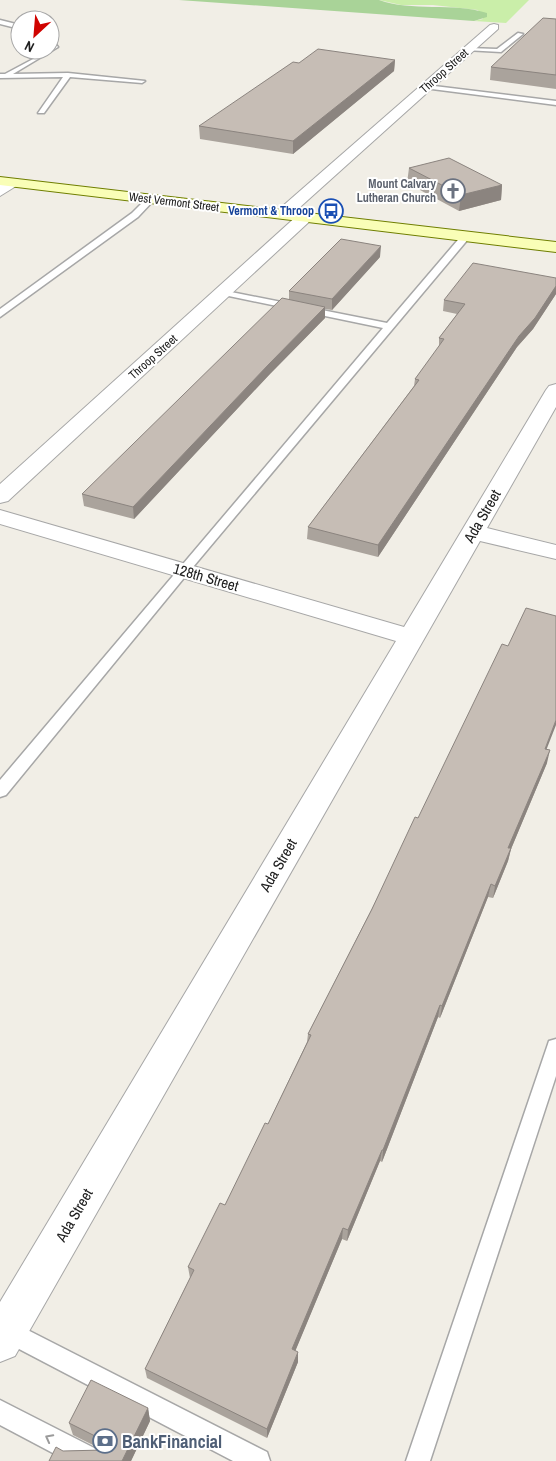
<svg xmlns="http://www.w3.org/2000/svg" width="556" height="1461" viewBox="0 0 556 1461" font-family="'Archivo Narrow',sans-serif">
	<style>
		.grass { fill: #caeea9 }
		.forest { fill: #a9d398 }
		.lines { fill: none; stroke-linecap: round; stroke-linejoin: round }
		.lane-casing { stroke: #a7a7a7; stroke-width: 3 }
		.street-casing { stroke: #a7a7a7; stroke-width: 2 }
		.secondary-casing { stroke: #6f7e00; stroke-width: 2 }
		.lane { fill: #fff; fill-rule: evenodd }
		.street { fill: #fff; fill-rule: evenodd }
		.secondary { fill: #f9feb7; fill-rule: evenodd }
		.wall { fill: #aaa39c }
		.shaded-wall { fill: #8b847f }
		.building { fill: #c6bdb5; stroke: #8b847f }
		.oneway { stroke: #9b9b9b }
		.labels { text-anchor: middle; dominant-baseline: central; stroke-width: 4; stroke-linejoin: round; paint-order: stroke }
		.far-street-label { font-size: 12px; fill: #202020; stroke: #fff }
		.far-worship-label { font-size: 12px; font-weight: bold; fill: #5b616d; stroke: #fff; text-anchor: end }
		.far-transit-label { font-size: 12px; font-weight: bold; fill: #164399; stroke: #fff; text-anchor: end }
		.street-label { font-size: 15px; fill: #202020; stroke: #fff }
		.near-service-label { font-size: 18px; font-weight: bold; fill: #4e5e75; stroke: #fff; text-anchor: start }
	</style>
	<rect width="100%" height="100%" fill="#f1eee6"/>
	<path class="grass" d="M379,0h150l-23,23 -32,-2 9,-2 -5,-9 -45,-5h-32z"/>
	<path class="forest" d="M179,0h200c32,12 74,2 108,13v4l-13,4z"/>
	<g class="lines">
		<g class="lane-casing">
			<path id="lane" d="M0,20l20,5v4l-20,-5z
				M518,33l5,1 -22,18 -36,-2 3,-2 29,1z
				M50,37l8,10 -45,27 55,-1 77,8 -3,2 -72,-6 -26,36h-6l25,-36 -63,1v-4h5l45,-24 2,-4z
				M426,85l130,16v4l-132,-17z
				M148,197l7,2 -17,18 -138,100v-8l132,-96z
				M466,233l4,3 -1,2 -281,335 -182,222 -6,2v-17l383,-452 -159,-33 -3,-1v-4l166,33 76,-89z
				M556,1039v37l-126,385h-24l141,-414 2,-6z
				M6,1319l261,133 3,9h-37l-233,-122v-18z
				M0,1400l102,52 3,9h-37l-68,-36z"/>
		</g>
		<g class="street-casing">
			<path id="street" d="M494,24l4,1v4l-209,188h-12l-2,-3 2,-3 213,-186z
				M14,179l5,1 2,3 -21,13v-11z
				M305,212l6,2 2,3 -2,3 -303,281 -8,2v-19l299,-270z
				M556,384v23l-69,121 69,17v14l-76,-18 -465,815 -15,6v-60l396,-661 -396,-117v-14l404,117 142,-237 3,-4z"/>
		</g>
		<g class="secondary-casing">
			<path id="secondary" d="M0,177l556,65v10l-556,-67z"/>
		</g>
		<use href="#lane" class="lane"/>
		<use href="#street" class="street"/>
		<use href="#secondary" class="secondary"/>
	</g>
	<path class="wall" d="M556,19v70l-66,-9 1,-13z
		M395,60l-1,11 -101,83 -93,-15 -1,-13z
		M409,168l93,17 -1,15 -42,11 -52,-28z
		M380,257l-48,53 -7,-1v9l-56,57 -135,144 -50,-13 -2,-12 207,-195v-8z
		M556,278v16l-23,35 -16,18 -139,210 -71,-18 1,-12 106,-141 1,-7 24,-32v-9l18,-24 -14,-3 1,-11z
		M547,749v14l-36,86 -3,12 -15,37 -5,-1 -48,121 -2,-1 -56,145 -2,-1 -33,80 -5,-2 -47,112 3,11 -31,76 -120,-60 -2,-9 45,-91 -2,-11 37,-62 43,-81 39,-82 1,-8 110,-216z
		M148,1408l2,13 -19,40h-82l14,-10 40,-1 -30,-15 -4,-12z"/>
	<path class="shaded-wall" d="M395,60l-1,11 -101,83v-13z
		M502,185l-1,15 -42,11 2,-16z
		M381,246l-1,11 -48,53v-11z
		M556,286v8l-23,35 -16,18 -139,210v-12l141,-209z
		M325,307v11l-56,57 -135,144 -1,-12 136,-143z
		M556,720v5l-14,36 3,-12z
		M550,750l-3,13 -36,86 -3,12 -15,37 2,-12 13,-38z
		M491,884l-3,13 -48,121 2,-12z
		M440,1005l-2,12 -56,145 1,-12z
		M382,1150l-2,11 -33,80 1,-11z
		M343,1228l-1,11 -50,120v-10z
		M298,1352v10l-31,76v-9z
		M148,1408l2,13 -19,40h-9z"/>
	<path class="building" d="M543,18l13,1v56l-65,-8z
		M318,49l77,11 -102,81 -94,-15 94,-64 6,1z
		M449,158l53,27 -41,10 -52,-27z
		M341,239l40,7 -49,53 -43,-8z
		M473,263l83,15v8l-21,32 -16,18 -141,209 -70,-18 111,-147 -4,-1 29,-40 -5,-1 26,-34 -21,-4z
		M282,298l43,9 -56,57 -136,143 -51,-13z
		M526,608l30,8v104l-11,29 5,1 -42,98h3l-16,38 -4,-2 -49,122 -2,-1 -57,145h-1l-34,80 -5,-2 -51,121 6,3 -31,77 -122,-60 49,-99 -6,-3 32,-64 5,2 40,-82 3,1 43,-89 -3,-1 64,-125 43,-92 3,1 84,-174 6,2z
		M91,1380l57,28 -26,53h-73l7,-14 7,4 40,-1 -4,-12 -30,-15z"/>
	<defs><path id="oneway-chevron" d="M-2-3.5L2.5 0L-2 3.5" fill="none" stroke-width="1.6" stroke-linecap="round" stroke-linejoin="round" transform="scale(1.25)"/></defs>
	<use class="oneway" href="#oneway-chevron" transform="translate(49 1438) rotate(-152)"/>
	<defs>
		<g id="church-ring" transform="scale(1.25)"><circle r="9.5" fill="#fff" stroke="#6b7280" stroke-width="1.5"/><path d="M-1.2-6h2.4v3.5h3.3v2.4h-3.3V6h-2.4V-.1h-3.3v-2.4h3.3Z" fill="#6b7280"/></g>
		<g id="bus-ring" transform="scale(1.25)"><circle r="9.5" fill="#fff" stroke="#1a4fb4" stroke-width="1.5"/><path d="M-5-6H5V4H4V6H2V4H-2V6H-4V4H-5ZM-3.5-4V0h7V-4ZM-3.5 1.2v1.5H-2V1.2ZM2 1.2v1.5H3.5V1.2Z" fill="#1a4fb4"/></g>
		<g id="bank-ring" transform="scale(1.25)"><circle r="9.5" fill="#fff" stroke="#5c6f8a" stroke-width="1.5"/><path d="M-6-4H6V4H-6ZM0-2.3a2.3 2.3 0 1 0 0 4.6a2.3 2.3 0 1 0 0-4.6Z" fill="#5c6f8a"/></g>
	</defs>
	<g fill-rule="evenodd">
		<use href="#church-ring" x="453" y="191"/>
		<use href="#bus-ring" x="331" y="211"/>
		<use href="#bank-ring" x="105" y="1441"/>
	</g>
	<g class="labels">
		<g class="far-street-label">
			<text transform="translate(444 71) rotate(-42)">Throop Street</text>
			<text transform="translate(174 202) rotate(7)">West Vermont Street</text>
			<text transform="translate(153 357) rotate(-42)">Throop Street</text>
		</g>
		<g class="far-worship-label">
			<text x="436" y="184">Mount Calvary<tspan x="436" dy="14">Lutheran Church</tspan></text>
		</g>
		<g class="far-transit-label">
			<text x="314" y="211">Vermont &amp; Throop</text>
		</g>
		<g class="street-label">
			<text transform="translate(482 516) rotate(-60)">Ada Street</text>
			<text transform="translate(206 577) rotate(16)">128th Street</text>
			<text transform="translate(278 865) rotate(-60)">Ada Street</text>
			<text transform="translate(74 1215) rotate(-60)">Ada Street</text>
		</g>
		<g class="near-service-label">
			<text x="122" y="1441">BankFinancial</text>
		</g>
	</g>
	<g transform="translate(35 35) rotate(206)"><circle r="24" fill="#ffffff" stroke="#a6a6a6"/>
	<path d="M0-4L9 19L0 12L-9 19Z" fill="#d00300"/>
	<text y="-8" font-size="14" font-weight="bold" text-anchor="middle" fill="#202020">N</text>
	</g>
</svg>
